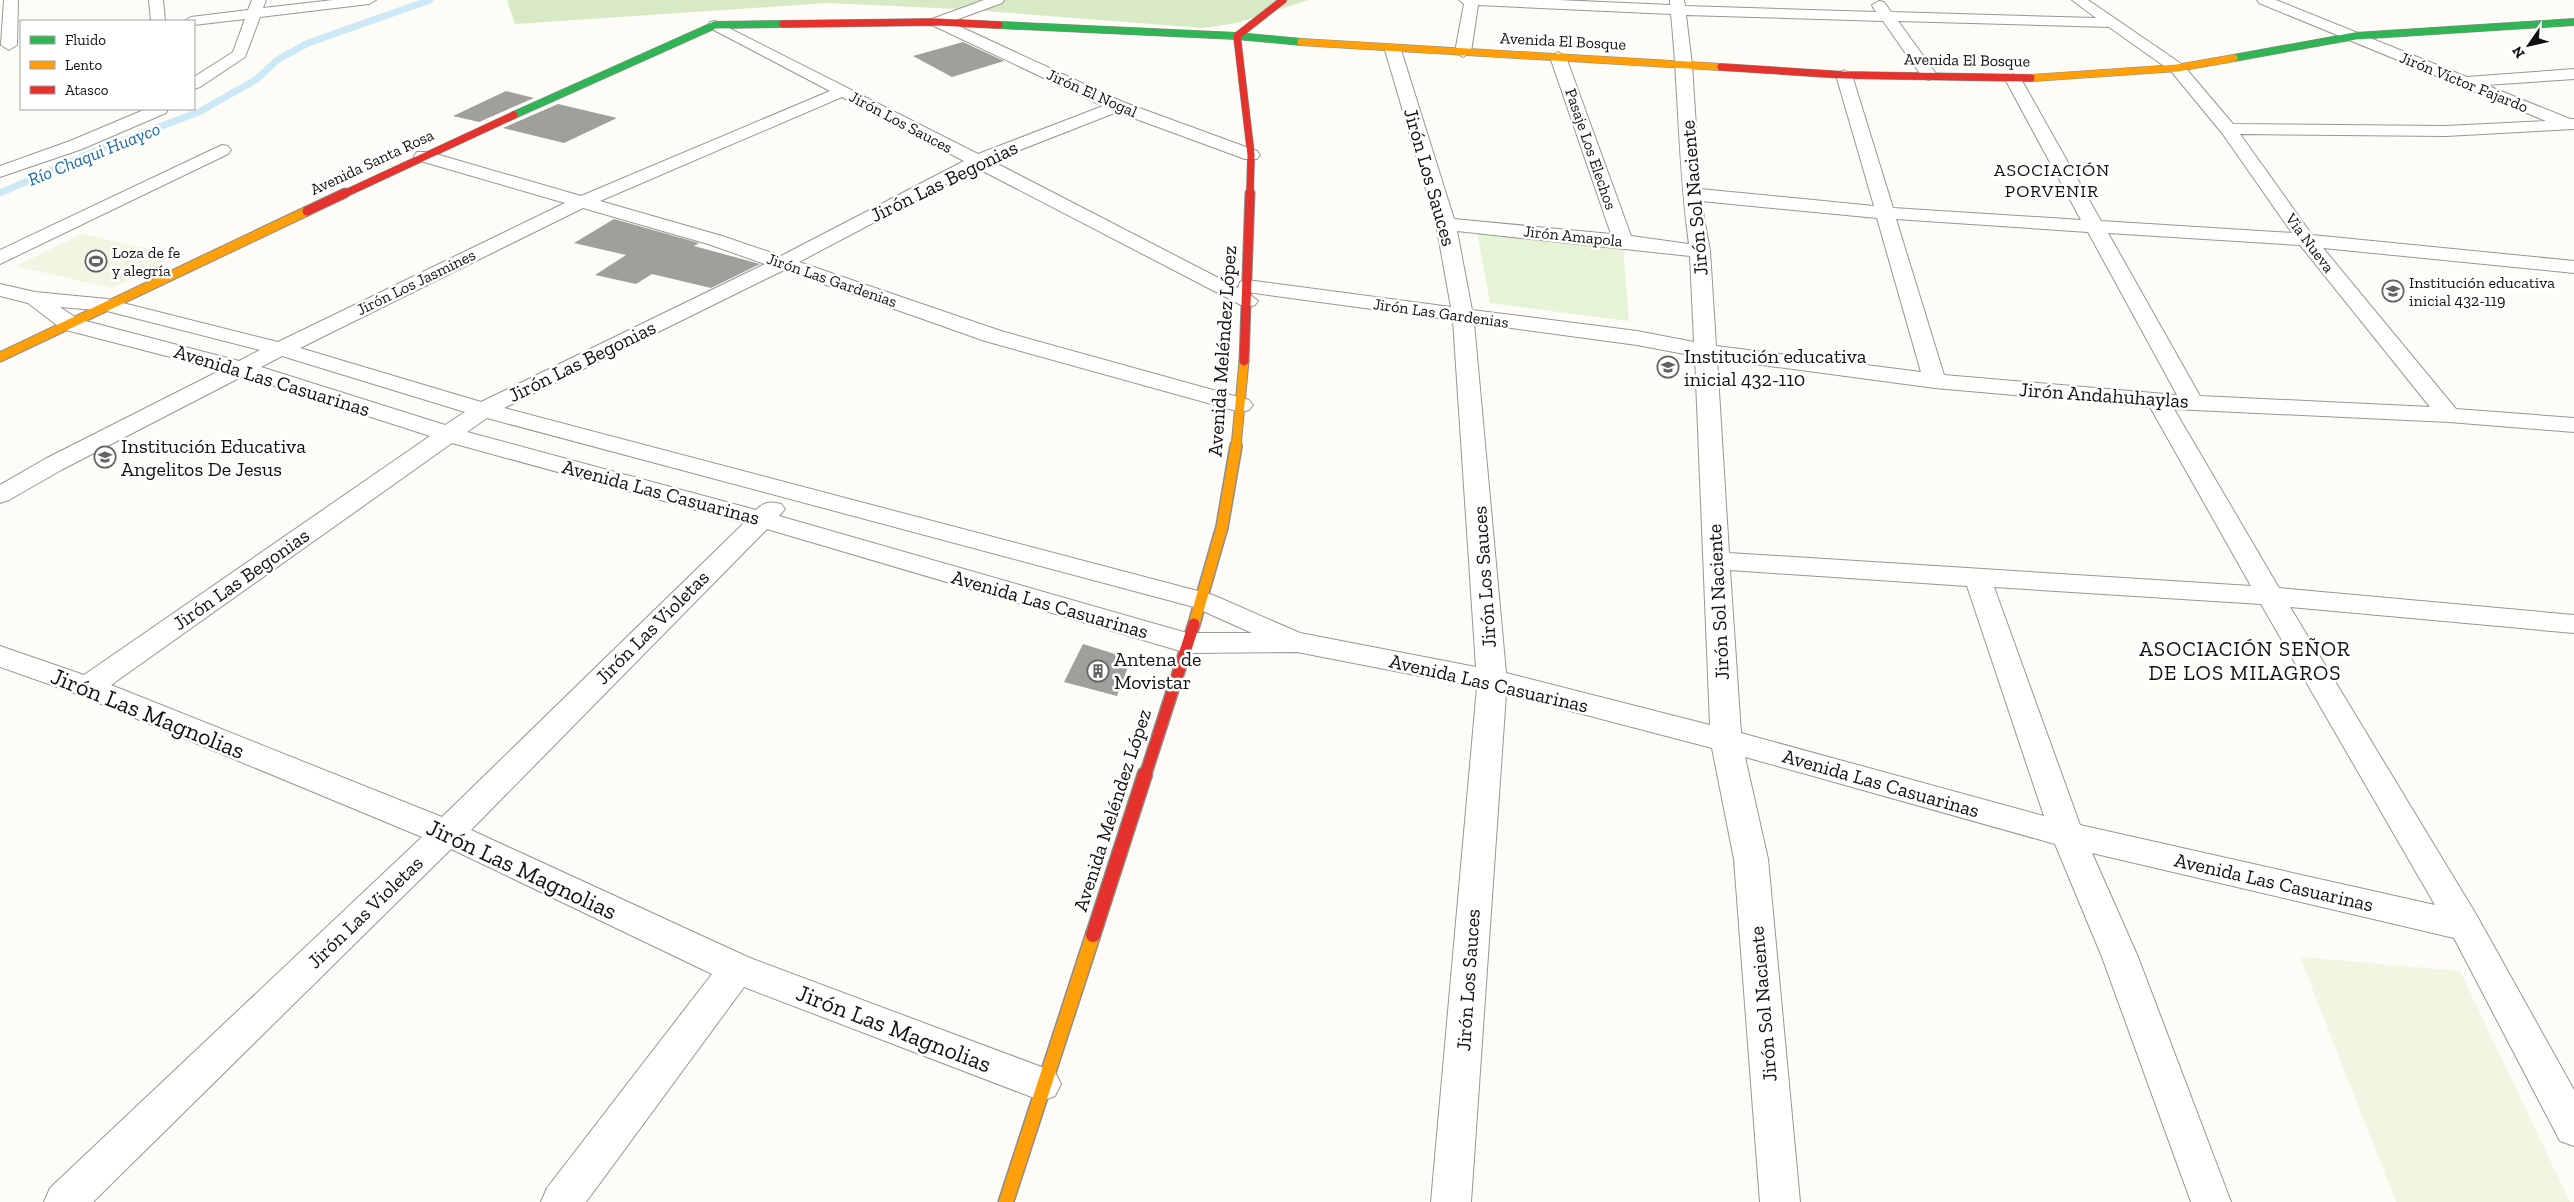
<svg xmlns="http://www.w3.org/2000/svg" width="2574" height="1202" viewBox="0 0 2574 1202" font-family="'Zilla Slab',serif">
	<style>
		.green { fill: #e7f3d7 }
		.forest { fill: #d8eac5 }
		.pitch { fill: #f0f6e1 }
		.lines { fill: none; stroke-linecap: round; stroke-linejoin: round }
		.stream { stroke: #cde8f7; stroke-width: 7 }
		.building { fill: #a19f9c }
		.street-casing { stroke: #979795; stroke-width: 2 }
		.fast-casing { stroke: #8e8d8b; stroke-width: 8 }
		.slow-far3-casing { stroke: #8e8d8b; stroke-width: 8 }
		.slow-far2-casing { stroke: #8e8d8b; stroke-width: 11 }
		.slow-far1-casing { stroke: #8e8d8b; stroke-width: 14 }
		.slow-casing { stroke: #8e8d8b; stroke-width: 17 }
		.jam-far3-casing { stroke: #8e8d8b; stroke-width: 8 }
		.jam-far2-casing { stroke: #8e8d8b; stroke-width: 11 }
		.jam-far1-casing { stroke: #8e8d8b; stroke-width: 14 }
		.jam-casing { stroke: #8e8d8b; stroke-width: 17 }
		.street { fill: #fffffe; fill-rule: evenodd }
		.fast { stroke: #30b455; stroke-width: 7 }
		.slow-far3 { stroke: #ff9f0a; stroke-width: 7 }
		.slow-far2 { stroke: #ff9f0a; stroke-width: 9 }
		.slow-far1 { stroke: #ff9f0a; stroke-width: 11 }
		.slow { stroke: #ff9f0a; stroke-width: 14 }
		.jam-far3 { stroke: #e5322d; stroke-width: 7 }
		.jam-far2 { stroke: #e5322d; stroke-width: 9 }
		.jam-far1 { stroke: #e5322d; stroke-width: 11 }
		.jam { stroke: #e5322d; stroke-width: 14 }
		.labels { text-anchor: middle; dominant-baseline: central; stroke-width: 5; stroke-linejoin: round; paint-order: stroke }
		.far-street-label { font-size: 16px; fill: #111; stroke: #fff }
		.far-poi-label { font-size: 16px; fill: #111; stroke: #fff; text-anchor: start }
		.far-water-label { font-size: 18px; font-style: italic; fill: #1768a6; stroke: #fff }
		.far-neighbourhood-label { font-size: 18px; letter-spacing: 1px; fill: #111; stroke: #fff }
		.street-label { font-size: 20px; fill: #111; stroke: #fff }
		.poi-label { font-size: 20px; fill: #111; stroke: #fff; text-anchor: start }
		.neighbourhood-label { font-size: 21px; letter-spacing: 1px; fill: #111; stroke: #fff }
		.near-street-label { font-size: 24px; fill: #111; stroke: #fff }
	</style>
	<rect width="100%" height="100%" fill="#fdfcf7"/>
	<path class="green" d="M1477,231l146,14 6,76 -139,-18z"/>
	<path class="forest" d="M507,0h802l-72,23 -34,5 -244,-19 -132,-6 -312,21z"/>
	<path class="pitch" d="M82,234l94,21 -64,33 -96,-22z
		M2300,957l160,14 110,231h-174z"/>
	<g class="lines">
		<path class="stream" d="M0,193l100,-44 99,-37 58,-33 20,-19 31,-17 122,-43"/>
	</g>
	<path class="building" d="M963,42l41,19 -52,16 -39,-21z
		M506,91l28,7 -55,24 -26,-6z
		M558,104l59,14 -53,25 -61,-15z
		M614,219l85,24 -5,3 66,18 -49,24 -59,-14 -16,10 -41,-9 31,-20 -52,-12z
		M1083,644l48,15 -14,37 -53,-14z"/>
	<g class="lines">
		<g class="street-casing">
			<path id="street" d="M4,0h14l-1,45 -8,5 -8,-5z
				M149,0h14l2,21h-14z
				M252,0h14l-3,8 70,-8h43l-7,4 -109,13 -15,40 -45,30 -6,2v-12l39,-25 12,-33 -51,6v-4h-10l7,-4 57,-7z
				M984,0h20l-2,3 -52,19 173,80 134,49 3,4 -3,4h-12l-128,-47 -125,49 246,127 2,-6 7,-2 204,27 -15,-83 -51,-174 3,-3 5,-2 8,5 53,169 157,15 -61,-177 8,-5 8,5 65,179 58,8c-11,-76 -10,-153 -18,-230l-193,-9 -7,47 -8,5 -8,-5 9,-48 -5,-4h99l112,5v-5h14l1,6 191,6 -4,-7 7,-4 5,1 7,10 205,6 -24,-18h16l95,65 50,59 213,2 100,-5 -287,-118 -2,-3h19l191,77 107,-8v10l-88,6 84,34h4v10l-128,7 -206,-2 72,101 262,26v12l-251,-25 133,161 118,9v14l-125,-10 -275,-13 105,179 295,27v18l-284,-26 187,309 97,174v56l-14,-5 -106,-203 -362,-85 46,104 93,245h-40l-89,-245 -47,-113 -310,-87 23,102 32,343h-40l-26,-343 -22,-111 -206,-54 -35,508h-40l46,-515 -180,-35 -110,1 -420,-124 -296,301 279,128 305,114 6,12 -6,12 -13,5 -298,-114 -158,215h-45l6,-14 165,-214 -261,-125 -358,353h-49l6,-14 372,-351 -345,-143 -77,-27v-21l84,29 346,-239 -187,-60 -180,93 -54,31 -9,3v-18l45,-26 176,-89 -159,-41 -34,-26 -28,-7v-12l35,8 72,7 171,43 287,-139 -148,-43 -3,-4 3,-4h12l152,44 249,-105 -120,-63 -2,-3 2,-3 5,-1 263,133 125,-48 -171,-81 -2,-3 2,-3zM1686,15l197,6 40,57 6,2 8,-5 -39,-54 211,6 62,44 51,62 70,100 -191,-12 -80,-142 -8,-5 -8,5 76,141 -188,-12 -41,-133 -8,-5 -8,5 38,131 -174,-17 -8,-124zM842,97l122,64 -183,95 -59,-20 -122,-35zM977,168l264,137 7,2 7,-2 3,-4 -11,-9 206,28 23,347 -176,-34 -87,-38 -709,-187 280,-138 201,71 248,69 8,2 8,-2 4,-5 -4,-5 -248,-69 -202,-69zM1701,201l176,17 44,154 -205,-26 -6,-95zM583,208l125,36 57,20 -284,138 -181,-54zM1896,219l192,13 89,163 -233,-20zM1457,231l233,25 4,86 -57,-11 -165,-21zM2108,233l192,12 130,162 -230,-11zM60,307l47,4 153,39 -21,11 -161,-42zM1474,323l163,22 58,11 15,369 -204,-52zM282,356l183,56 -20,13 -184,-58zM1717,359l218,29 215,19 101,179 -522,-33zM487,418l707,189 58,26h-65l-408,-117 6,-7 -4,-5c-11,-3 -17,-2 -25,6l-289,-78zM452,443l292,80 -302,294 -331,-132zM1730,570l237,16 77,230 -303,-83zM1994,587l267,17 174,301 -355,-80z
				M146,109h22l-2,4 -84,36 -82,28v-11l70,-25z
				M222,145l6,1 3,4 -3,4 -228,110v-14z"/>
		</g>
		<g class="fast-casing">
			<path id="fast" d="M999,25l238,11 64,6
				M2234,58l121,-22 219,-14
				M514,115l201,-90 68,-1"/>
		</g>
		<g class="slow-far3-casing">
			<path id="slow-far3" d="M1301,42l420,25
				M2031,78l146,-10 57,-10"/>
		</g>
		<g class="slow-far2-casing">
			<path id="slow-far2" d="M0,357l307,-146
				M1236,447l8,-86"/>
		</g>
		<g class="slow-far1-casing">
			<path id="slow-far1" d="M1194,624l28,-97 14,-81"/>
		</g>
		<g class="slow-casing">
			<path id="slow" d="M1006,1202l87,-267"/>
		</g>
		<g class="jam-far3-casing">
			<path id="jam-far3" d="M783,24l154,-2 62,3
				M1721,67l123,8 187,3
				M342,195l172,-80
				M1250,195l1,-40 -14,-119 46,-36"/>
		</g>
		<g class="jam-far2-casing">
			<path id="jam-far2" d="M307,211l38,-18
				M1244,361l6,-168"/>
		</g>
		<g class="jam-far1-casing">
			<path id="jam-far1" d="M1145,776l49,-152"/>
		</g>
		<g class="jam-casing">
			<path id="jam" d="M1093,935l52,-161"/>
		</g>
		<use href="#street" class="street"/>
		<use href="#fast" class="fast"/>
		<use href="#slow-far3" class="slow-far3"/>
		<use href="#slow-far2" class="slow-far2"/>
		<use href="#slow-far1" class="slow-far1"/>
		<use href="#slow" class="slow"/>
		<use href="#jam-far3" class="jam-far3"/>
		<use href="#jam-far2" class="jam-far2"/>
		<use href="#jam-far1" class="jam-far1"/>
		<use href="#jam" class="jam"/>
	</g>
	<defs>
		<g id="stadium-ring" transform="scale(1.125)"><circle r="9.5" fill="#fff" stroke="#646362" stroke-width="1.5"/><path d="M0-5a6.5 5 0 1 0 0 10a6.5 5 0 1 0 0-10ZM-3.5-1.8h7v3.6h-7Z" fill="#646362"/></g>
		<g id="school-ring" transform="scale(1.125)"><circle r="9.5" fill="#fff" stroke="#646362" stroke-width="1.5"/><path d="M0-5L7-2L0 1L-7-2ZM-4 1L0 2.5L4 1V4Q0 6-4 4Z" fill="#646362"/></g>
		<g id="building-ring" transform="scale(1.125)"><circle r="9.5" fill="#fff" stroke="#646362" stroke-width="1.5"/><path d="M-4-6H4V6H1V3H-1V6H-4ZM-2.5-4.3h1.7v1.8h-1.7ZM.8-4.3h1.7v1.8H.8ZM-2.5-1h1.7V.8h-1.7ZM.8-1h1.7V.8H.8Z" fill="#646362"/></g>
	</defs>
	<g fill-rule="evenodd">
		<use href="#stadium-ring" x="96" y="261"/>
		<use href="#school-ring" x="2393" y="291"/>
		<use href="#school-ring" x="1668" y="367"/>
		<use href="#school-ring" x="105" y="457"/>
		<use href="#building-ring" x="1098" y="671"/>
	</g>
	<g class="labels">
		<g class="far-street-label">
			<text transform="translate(1563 41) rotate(3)">Avenida El Bosque</text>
			<text transform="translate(1967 60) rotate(1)">Avenida El Bosque</text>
			<text transform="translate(2464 82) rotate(22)">Jirón Víctor Fajardo</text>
			<text transform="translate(1092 93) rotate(24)">Jirón El Nogal</text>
			<text transform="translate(901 122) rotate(28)">Jirón Los Sauces</text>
			<text transform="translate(1591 149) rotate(71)">Pasaje Los Elechos</text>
			<text transform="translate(372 162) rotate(-25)">Avenida Santa Rosa</text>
			<text transform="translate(1573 236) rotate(6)">Jirón Amapola</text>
			<text transform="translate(2310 243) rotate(53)">Via Nueva</text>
			<text transform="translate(832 280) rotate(19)">Jirón Las Gardenias</text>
			<text transform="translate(416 282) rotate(-26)">Jirón Los Jasmines</text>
			<text transform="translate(1441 313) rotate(8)">Jirón Las Gardenias</text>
		</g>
		<g class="far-poi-label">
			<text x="112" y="252">Loza de fe<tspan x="112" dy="18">y alegría</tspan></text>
			<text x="2409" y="282">Institución educativa<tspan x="2409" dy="18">inicial 432-119</tspan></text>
		</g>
		<g class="far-water-label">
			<text transform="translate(94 154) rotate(-22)">Río Chaqui Huayco</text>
		</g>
		<g class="far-neighbourhood-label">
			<text x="2052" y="170">ASOCIACIÓN<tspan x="2052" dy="21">PORVENIR</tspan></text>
		</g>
		<g class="street-label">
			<text transform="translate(1430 177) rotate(74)">Jirón Los Sauces</text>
			<text transform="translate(944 181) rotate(-26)">Jirón Las Begonias</text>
			<text transform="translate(1694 198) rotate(-95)">Jirón Sol Naciente</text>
			<text transform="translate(1222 351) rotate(-86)">Avenida Meléndez López</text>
			<text transform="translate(582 361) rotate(-26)">Jirón Las Begonias</text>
			<text transform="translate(272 380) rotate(17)">Avenida Las Casuarinas</text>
			<text transform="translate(2104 395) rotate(4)">Jirón Andahuhaylas</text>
			<text transform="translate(661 492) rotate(15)">Avenida Las Casuarinas</text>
			<text transform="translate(1484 577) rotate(-94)">Jirón Los Sauces</text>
			<text transform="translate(241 579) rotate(-35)">Jirón Las Begonias</text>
			<text transform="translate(1718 602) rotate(-93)">Jirón Sol Naciente</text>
			<text transform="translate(1050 604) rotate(16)">Avenida Las Casuarinas</text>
			<text transform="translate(652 627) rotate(-45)">Jirón Las Violetas</text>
			<text transform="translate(1489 683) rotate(13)">Avenida Las Casuarinas</text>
			<text transform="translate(1881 783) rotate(16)">Avenida Las Casuarinas</text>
			<text transform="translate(1112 810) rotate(-72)">Avenida Meléndez López</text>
			<text transform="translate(2274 882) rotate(13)">Avenida Las Casuarinas</text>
			<text transform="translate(365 912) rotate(-44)">Jirón Las Violetas</text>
			<text transform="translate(1468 980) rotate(-86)">Jirón Los Sauces</text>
			<text transform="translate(1763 1004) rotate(-95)">Jirón Sol Naciente</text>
		</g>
		<g class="poi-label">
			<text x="1684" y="356">Institución educativa<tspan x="1684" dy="23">inicial 432-110</tspan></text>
			<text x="121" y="446">Institución Educativa<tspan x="121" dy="23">Angelitos De Jesus</tspan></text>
			<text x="1114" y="659">Antena de<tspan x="1114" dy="23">Movistar</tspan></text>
		</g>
		<g class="neighbourhood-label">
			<text x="2245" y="648">ASOCIACIÓN SEÑOR<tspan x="2245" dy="24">DE LOS MILAGROS</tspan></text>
		</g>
		<g class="near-street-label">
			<text transform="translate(148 713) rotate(22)">Jirón Las Magnolias</text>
			<text transform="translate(522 869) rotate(25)">Jirón Las Magnolias</text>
			<text transform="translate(894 1028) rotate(21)">Jirón Las Magnolias</text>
		</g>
	</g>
	<rect x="20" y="20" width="175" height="90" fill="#ffffff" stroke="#a0a0a0"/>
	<rect x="30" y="36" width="25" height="8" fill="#30b455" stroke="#a0a0a0"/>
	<text x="65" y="45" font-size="15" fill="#111111">Fluido</text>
	<rect x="30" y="61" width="25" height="8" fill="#ff9f0a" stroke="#a0a0a0"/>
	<text x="65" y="70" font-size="15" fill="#111111">Lento</text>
	<rect x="30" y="86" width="25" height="8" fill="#e5322d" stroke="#a0a0a0"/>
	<text x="65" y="95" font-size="15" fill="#111111">Atasco</text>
	<g transform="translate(2529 45) rotate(236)" stroke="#ffffff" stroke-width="4" paint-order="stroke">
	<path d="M0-4L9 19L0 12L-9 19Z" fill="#111111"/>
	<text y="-8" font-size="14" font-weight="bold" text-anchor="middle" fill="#111111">N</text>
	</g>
</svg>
